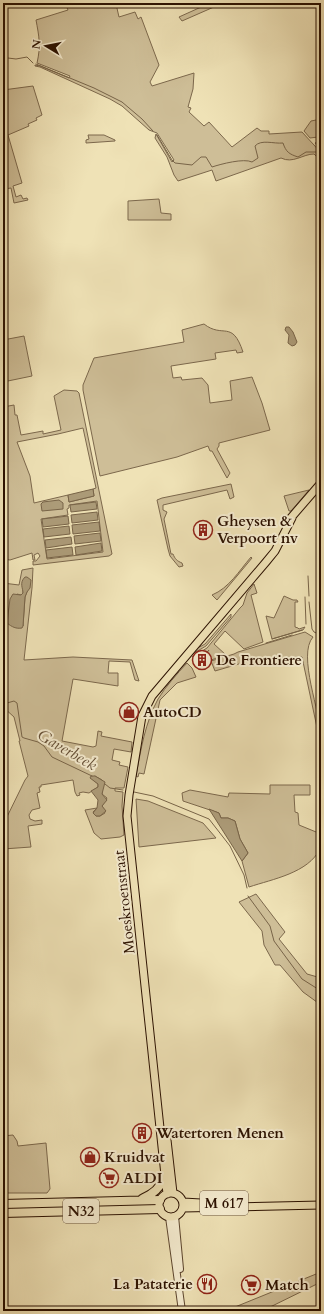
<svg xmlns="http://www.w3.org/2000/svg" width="324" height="1314" viewBox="0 0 324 1314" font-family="Cardo,serif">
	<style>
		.green { fill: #cebe97; stroke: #7c684c; fill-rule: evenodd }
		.water { fill: #ac9b78; stroke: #786448 }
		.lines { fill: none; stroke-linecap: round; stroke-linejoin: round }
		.stream { stroke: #786448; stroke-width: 1 }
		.minor-casing { stroke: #5c452e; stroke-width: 8 }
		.major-casing { stroke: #2b1100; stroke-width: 9 }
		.highway-casing { stroke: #2b1100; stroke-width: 10 }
		.minor { stroke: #f5ecd0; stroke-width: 6 }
		.major { stroke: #efe2b6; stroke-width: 7 }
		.highway { stroke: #efe2b6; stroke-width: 8 }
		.labels { text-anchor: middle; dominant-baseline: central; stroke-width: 4; stroke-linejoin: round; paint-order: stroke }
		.shield { fill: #f5ecd0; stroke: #68533e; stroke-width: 1 }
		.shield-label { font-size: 14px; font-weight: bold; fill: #2b1100 }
		.poi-label { font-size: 15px; font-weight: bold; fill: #2b1100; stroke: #f5ecd0; text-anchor: start }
		.street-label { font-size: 15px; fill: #2b1100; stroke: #f5ecd0 }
		.water-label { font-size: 16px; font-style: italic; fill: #654f36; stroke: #f5ecd0 }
	</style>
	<rect width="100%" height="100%" fill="#efe2b6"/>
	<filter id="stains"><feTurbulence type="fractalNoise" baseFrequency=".005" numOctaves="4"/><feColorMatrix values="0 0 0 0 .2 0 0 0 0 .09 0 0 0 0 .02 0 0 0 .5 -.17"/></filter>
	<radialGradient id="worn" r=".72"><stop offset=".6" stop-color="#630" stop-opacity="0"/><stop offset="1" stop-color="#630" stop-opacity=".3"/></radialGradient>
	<path class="green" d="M57,3h64l-5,1 3,13 16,-5 3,7 3,-2 18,48 -9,17 2,4 42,-13 -1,16 -5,18 3,1 -2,4 15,14 5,-4 23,25 25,-19 4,3h8v3l33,-2 12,13 7,8v11l-2,-6 2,15 -3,-15 -4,-4c-11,0 -21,10 -33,4l-65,23 -4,-11 -34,11 -4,-6 -7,-18 -12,-19 1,-4 16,28 2,-2 -17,-27 -8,-3 -27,-24 -12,-7 -70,-32 -5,-1v-1l5,1 29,12 1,-2 -33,-13c4,-17 2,-27 -1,-43l32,-10 -3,-7 -14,4 -1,-2z
		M210,3h13l-41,18 -3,-4z
		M33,86l9,29 -6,3 1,2 -9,4 1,2 -21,9 14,48 -9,3 3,11 5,-2 2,4 4,-1 1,2 -14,3 -3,-15 -7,1 3,16 -4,1v-75l2,-1 -2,-9v-31z
		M321,119v31l-6,-7 5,-3 -2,-3 -8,1 -6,-7 7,-10z
		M88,135h16l11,5v1l-29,2v-3l3,-1z
		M159,199l2,14 10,1v6h-43v-19z
		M204,324c19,15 28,-5 39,28l-6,1 -1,-3 -21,3 1,6 -45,7 2,12 8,-1 1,3 20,-2 6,7 2,18 22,-3 -2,-19 22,-4 10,26 8,27 -51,13v3l-2,3 13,24 -3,5 -15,-27h-2l-2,-5 -31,11 -77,19 -17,-86v-5l11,-27 90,-16 -2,-12z
		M24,336l8,40 -29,6v-42z
		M64,390l13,1 2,2 33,161 -3,2 -76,9v-4h3l4,-5 -2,-3 -4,2 1,5h-2l-1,-7 -22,7 -7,-1v-152l11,-2 1,10h2l4,20 22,-4v3l18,-4 -7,-34zM83,428l13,60 -3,1 1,7 -25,6 -1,-7 -34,8 -4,-27 -13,-34 41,-8zM97,501l6,51 -56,7 -6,-40 27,-4 -1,-6 2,-1v-3z
		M231,484l3,13 -4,2 -3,-9 -64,15v5l4,2 -3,7 7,35h2c2,5 4,7 9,9l1,3 -4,1 -9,-11 -2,-7 -11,-49 5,-2z
		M309,490l-18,21h-2l-5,-15z
		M251,557l1,1 -35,42 -5,-5c17,-7 27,-24 39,-38z
		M33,568l-1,20 -8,72 49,-3 59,3 7,21 -4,-1 -5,-18 -21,-1 -1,12h10v13l-45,-7 -11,62 31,6 3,-1 2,-15 4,1 -1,4 31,6 -1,10 -17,-3 -2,11 8,2 -1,3 9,2 -4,21h-9v3l8,1 -1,14 2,29 -4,2 -19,2 -7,-6 -9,-23 12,-2 -4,4 3,4h4l5,-3 -3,-7 5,-8 -5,-4v-14l-7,-4 -4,2 7,6v3l-9,6 -6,-1 -4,1 1,2 -3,1 -2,-4 -2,-12 -32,5v2h-2l1,5 -3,1 3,15 -8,2 -3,5 1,4 5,2 7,-1v4l-14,2 3,21 -28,2v-24l22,-45 3,-4 -9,-35h1l-6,-24 -11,-10v-111l1,-2 -1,-11 16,2 3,-15zM28,589l-3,8 -2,29 -6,-32 4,1 2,-2v-3z
		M254,584l3,9 -6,2 12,47 -19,7 -19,-18 -11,13 12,11 -18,6 -2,-7 3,-4 -2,2 -15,5 15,-9 33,-40 3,-3 4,-12z
		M284,596l9,4h4l1,2h-3v25l3,1 1,1 6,-2 -2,3 -31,9 -6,-23 8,2z
		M231,614v3l-25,29 -12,7 -6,6v-1l8,-9 9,-5z
		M305,632l8,5c-16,18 8,76 8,100h-2l-17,-80 -43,1 -44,13 -4,-10 23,-7 4,-2z
		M187,663l5,5 4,9 -19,6 -17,17 -16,74 -5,-1 -1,4 -2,-1c5,-27 9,-53 22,-77 8,-13 19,-25 29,-36z
		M270,785h40v10h-16l1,17 3,1 1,12 22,9c0,4 1,11 -1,15 -12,24 -47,30 -71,38l-7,-26 6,-8 -8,-14 -5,-18 -7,-3h-7l-2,-5 -36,-12 -1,-8 8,-3 38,7 1,-4 41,1z
		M136,799l12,2 55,22 13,15 -77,9z
		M256,894l29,38 -6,7 28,35 14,4v27l-18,-13 -23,-27h-5l-11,-20 -2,-14 -23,-29z
		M13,1135l4,6 1,5 28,-3 4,46 -3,4h-44v-57z
		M321,1272v10l-59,29h-25l-2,-4z"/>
	<path class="water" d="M286,327h3l4,5 4,10 -2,3 -3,1 -4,-3 1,-8 -4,-5z
		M93,489l1,7 -25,6 -1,-7z
		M59,500l4,3v6l-21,2 -1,-7 2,-2z
		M96,502l1,7 -26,3 -1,-7z
		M97,512l1,8 -26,3 -1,-8z
		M68,516l1,8 -26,3 -1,-8z
		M99,522l1,9 -27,3 -1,-9z
		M69,526l1,8 -26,3 -1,-8z
		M100,533l1,8 -26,3 -1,-8z
		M71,537l1,7 -26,4 -1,-8z
		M101,543l1,8 -26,4 -1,-8z
		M72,547l1,8 -26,3 -1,-8z
		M25,577h2l4,3 -1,8 -3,4 -2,5 -2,29 -1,2c-6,1 -10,-1 -15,-5l3,-24 3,-5 8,1 2,-2c0,-5 -4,-10 2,-16z
		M91,776h4l10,6 -3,12 5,6 -5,6 4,5 -6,5h-4l-3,-3 4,-5 1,-8 -7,-9 7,-4v-3l-8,-6z
		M209,809l10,4 2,5h7l7,3 5,18 8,14 -6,8z"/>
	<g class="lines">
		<path class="stream" d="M3,59l5,-1 8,1 11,-2 6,6
			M36,64l58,24 28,14 20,17 11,12
			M157,135l15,25 3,3 17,2 9,-8h5l6,10c9,-3 32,-9 40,-5l6,-4 -3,-12c6,-7 19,-2 28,-3 3,9 6,11 15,14l8,-5h11l3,4 1,9
			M308,576l1,20
			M305,597l1,27
			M309,602l3,27 2,3 7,3
			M272,639l30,-9
			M266,643l26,-8
			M3,701l4,2 7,-2 3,2 5,34 2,1 14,4 6,4 8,11 40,19
			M105,784l5,4 13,2
			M134,792l19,4 56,23 21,27 14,29 3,13
			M248,896l22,30 4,15 28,38 19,12"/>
		<g class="minor-casing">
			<path id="minor" d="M175,1216l5,53
				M169,1217l13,94"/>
		</g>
		<g class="major-casing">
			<path id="major" d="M289,520l32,-37
				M167,1140l6,53
				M159 1205a12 12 0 1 1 24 0a12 12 0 1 1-24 0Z
				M167,1194l-40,-378 2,-21 13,-79 10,-20 114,-134 9,-11 17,-33
				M183,1202l18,1
				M183,1208l138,-3"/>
		</g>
		<g class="highway-casing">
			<path id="highway" d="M142,1199c3,-2 6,-3 9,-5 8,-5 12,-12 14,-21
				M3,1204l157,-4
				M3,1213l157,-4"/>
		</g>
		<use href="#minor" class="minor"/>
		<use href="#major" class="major"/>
		<use href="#highway" class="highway"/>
	</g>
	<defs>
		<g id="building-ring" transform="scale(1)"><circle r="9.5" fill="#f5ecd0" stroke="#8f2418" stroke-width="1.5"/><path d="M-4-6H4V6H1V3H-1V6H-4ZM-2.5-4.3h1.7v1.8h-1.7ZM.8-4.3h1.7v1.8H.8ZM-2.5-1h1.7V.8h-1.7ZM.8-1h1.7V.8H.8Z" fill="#8f2418"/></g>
		<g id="shop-ring" transform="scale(1)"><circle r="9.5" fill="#f5ecd0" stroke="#8f2418" stroke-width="1.5"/><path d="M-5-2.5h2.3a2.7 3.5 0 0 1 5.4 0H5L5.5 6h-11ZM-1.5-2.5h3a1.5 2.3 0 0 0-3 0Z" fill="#8f2418"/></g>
		<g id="supermarket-ring" transform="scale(1)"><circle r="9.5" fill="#f5ecd0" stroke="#8f2418" stroke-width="1.5"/><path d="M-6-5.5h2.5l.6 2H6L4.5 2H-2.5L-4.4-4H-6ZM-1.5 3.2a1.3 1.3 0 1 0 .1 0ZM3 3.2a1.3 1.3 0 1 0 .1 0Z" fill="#8f2418"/></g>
		<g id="restaurant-ring" transform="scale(1)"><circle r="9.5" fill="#f5ecd0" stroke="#8f2418" stroke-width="1.5"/><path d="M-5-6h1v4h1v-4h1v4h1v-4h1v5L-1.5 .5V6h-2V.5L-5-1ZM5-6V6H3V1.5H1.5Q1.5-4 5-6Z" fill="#8f2418"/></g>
	</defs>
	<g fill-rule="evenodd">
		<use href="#building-ring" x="203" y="530"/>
		<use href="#building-ring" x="202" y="660"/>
		<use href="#shop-ring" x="129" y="712"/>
		<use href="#building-ring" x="142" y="1133"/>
		<use href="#shop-ring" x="90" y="1157"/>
		<use href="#supermarket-ring" x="109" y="1178"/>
		<use href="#restaurant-ring" x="207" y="1284"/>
		<use href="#supermarket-ring" x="251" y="1285"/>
	</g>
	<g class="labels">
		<g class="shield">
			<rect x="200" y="1191" width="48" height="24" rx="3"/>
			<rect x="63" y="1199" width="36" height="24" rx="3"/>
		</g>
		<g class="shield-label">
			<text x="224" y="1203">M 617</text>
			<text x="81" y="1211">N32</text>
		</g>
		<g class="poi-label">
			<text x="217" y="521">Gheysen &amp;<tspan x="217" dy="17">Verpoort nv</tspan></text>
			<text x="216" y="660">De Frontiere</text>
			<text x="143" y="712">AutoCD</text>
			<text x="156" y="1133">Watertoren Menen</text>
			<text x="104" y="1157">Kruidvat</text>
			<text x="123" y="1178">ALDI</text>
			<text x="193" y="1284" text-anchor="end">La Pataterie</text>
			<text x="265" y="1285">Match</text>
		</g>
		<g class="street-label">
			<text transform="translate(124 902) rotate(-96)">Moeskroenstraat</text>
		</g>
		<g class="water-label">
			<text transform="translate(67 750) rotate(30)">Gaverbeek</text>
		</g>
	</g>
	<rect width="324" height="1314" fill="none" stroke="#efe2b6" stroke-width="16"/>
	<rect x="4" y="4" width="316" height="1306" fill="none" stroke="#2b1100" stroke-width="2"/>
	<rect x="8" y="8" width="308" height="1298" fill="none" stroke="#2b1100"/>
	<g transform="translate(46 46) rotate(280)" stroke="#f5ecd0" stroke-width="3" paint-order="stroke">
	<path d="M0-3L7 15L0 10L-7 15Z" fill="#2b1100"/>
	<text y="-6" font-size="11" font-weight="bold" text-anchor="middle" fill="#2b1100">N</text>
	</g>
	<rect width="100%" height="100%" filter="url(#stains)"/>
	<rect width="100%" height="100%" fill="url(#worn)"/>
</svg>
